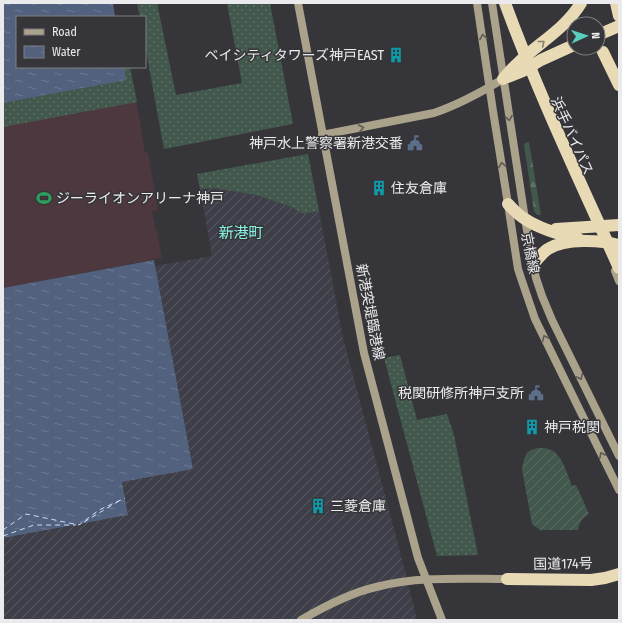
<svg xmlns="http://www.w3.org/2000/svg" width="622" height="623" viewBox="0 0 622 623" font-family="'Fira Sans Condensed','Noto Sans JP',sans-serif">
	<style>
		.commercial { fill: #4c383e }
		.industrial { fill: url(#industrial-furrows) }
		.grass { fill: url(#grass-dots) }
		.forest { fill: url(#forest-firs) }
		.garden { fill: url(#garden-furrows) }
		.water { fill: url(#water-ripples) }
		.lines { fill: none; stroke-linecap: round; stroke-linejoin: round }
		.ferry { stroke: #cbddfc; stroke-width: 1; stroke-dasharray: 5 4; stroke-linecap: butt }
		.secondary { stroke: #aba28b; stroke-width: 8 }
		.highway { stroke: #e9dab6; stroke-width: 12 }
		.highway-bridge { stroke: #e9dab6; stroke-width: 12 }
		.oneway { stroke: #5f5c56 }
		.oneway2 { stroke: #878072 }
		.labels { text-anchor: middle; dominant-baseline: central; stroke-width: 3; stroke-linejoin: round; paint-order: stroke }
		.poi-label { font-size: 14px; fill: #ebebee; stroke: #36363a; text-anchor: start }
		.street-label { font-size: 14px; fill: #ebebee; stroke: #36363a }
		.neighbourhood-label { font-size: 15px; fill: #89f1e3; stroke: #36363a }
	</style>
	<defs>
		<pattern id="industrial-furrows" width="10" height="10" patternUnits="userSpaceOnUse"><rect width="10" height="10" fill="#3e3f49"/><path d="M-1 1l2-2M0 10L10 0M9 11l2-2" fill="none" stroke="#5a5b64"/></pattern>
		<pattern id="grass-dots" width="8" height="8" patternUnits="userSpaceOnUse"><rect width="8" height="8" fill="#43584d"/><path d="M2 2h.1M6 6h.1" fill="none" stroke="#5e7067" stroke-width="1.8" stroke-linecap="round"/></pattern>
		<pattern id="forest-firs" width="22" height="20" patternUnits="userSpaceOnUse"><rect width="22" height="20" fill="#43584d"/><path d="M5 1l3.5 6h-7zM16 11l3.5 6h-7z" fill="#5e7067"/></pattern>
		<pattern id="garden-furrows" width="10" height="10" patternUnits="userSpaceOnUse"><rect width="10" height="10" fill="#43584d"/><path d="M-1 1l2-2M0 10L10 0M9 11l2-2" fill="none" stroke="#5e7067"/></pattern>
		<pattern id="water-ripples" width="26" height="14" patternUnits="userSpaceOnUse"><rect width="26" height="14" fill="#52627e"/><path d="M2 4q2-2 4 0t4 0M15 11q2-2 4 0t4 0" fill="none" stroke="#6b7991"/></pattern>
	</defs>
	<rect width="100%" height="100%" fill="#36363a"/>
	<path class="commercial" d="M132,79l8,42 5,32h3l10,57 -6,1 4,20h1l5,27 -159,30v-185z"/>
	<path class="industrial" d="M214,188l42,7 33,11 15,8 15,-3 24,127 56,210 18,72h-414v-82l125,-23 -6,-33 71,-14 -38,-202 57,-10 -12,-67z"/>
	<path class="grass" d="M137,3h20l19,92 66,-12 -15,-80h43l23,121 -129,25 -19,-104v-28h-5z
		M102,67h28l7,35 -134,25v-24l100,-19z
		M308,154l11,57 -15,3 -15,-8 -33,-11 -42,-7 -14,1 -3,-15z
		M400,355l17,65 30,-6 7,21 24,120 -41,1 -53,-198z"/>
	<path class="forest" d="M529,142l12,73h-4l-3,-4 -10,-66 1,-2z"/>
	<path class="garden" d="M538,448c4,0 9,0 13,2 11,4 17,26 21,36l4,-1 13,29c-7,4 -10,9 -11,16h-38l-8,-6 -10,-55 2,-10 3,-6 4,-3z"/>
	<path class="water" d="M3,3h110l2,14h-98v50h107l2,13 -123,23z
		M154,260l39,209 -71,13 6,33 -125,23v-250z"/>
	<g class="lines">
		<path class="ferry" d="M84,522l35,-21
			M3,530l23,-16 53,11 20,-15 26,-12
			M3,536l31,-11h42"/>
		<path class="secondary" d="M298,3l66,350 54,205 24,62
			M477,3l16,108 15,93 10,65 4,12 13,38 84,171
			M492,3l33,216 8,45 3,14 6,18 10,24 67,136
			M322,135l112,-22c26,-9 46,-20 69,-34
			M615,271l4,10
			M301,620c24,-14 49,-27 75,-33 43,-11 87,-8 131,-8"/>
		<path class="highway" d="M616,3l3,13
			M598,35l21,-9
			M603,52l16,33
			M508,77l15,-6 18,-11 33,-15
			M503,79c5,-5 9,-11 15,-16 22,-21 47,-34 63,-60
			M508,204c5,5 10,11 17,15 15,10 36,16 54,20
			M556,229l63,-4
			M533,264c5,-5 10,-12 15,-15 17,-11 53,-9 71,-4
			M507,579l84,1 14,-2 14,-4"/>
		<path class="highway-bridge" d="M505,3c33,90 75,178 114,265"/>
	</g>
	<defs><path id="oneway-chevron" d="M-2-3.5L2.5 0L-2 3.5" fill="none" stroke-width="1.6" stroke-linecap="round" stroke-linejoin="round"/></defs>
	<g class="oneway">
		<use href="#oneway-chevron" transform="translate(483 37) rotate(-99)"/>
		<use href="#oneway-chevron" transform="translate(509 118) rotate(81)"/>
		<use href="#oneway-chevron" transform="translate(361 128) rotate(-11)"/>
		<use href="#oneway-chevron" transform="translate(502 165) rotate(-99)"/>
		<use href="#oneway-chevron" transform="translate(545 338) rotate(-116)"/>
		<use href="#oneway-chevron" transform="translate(580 377) rotate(64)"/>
		<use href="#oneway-chevron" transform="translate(602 455) rotate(-116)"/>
	</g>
	<use class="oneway2" href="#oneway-chevron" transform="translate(542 43) rotate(-39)"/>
	<defs>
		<g id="building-bare" transform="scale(1.2)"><path d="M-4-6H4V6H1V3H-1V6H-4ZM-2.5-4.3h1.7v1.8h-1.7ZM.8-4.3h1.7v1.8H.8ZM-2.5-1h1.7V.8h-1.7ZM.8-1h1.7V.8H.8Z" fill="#0f9aa8" stroke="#36363a" stroke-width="2.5" paint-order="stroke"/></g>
		<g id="civic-bare" transform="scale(1.2)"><path d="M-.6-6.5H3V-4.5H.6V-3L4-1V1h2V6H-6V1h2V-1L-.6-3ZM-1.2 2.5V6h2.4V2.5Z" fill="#5c6f8a" stroke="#36363a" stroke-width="2.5" paint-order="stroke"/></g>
		<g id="stadium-bare" transform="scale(1.2)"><path d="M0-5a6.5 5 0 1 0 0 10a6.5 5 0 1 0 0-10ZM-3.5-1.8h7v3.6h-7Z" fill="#2e9e5b" stroke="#36363a" stroke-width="2.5" paint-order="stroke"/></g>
	</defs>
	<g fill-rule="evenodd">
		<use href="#building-bare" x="396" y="55"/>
		<use href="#civic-bare" x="415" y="143"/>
		<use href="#building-bare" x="379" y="188"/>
		<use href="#stadium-bare" x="44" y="198"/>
		<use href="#civic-bare" x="536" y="393"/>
		<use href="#building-bare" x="532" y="427"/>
		<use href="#building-bare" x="318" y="506"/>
	</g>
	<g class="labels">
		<g class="poi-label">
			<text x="384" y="55" text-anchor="end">ベイシティタワーズ神戸EAST</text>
			<text x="403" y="143" text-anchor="end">神戸水上警察署新港交番</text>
			<text x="391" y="188">住友倉庫</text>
			<text x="56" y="198">ジーライオンアリーナ神戸</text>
			<text x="524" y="393" text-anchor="end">税関研修所神戸支所</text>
			<text x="544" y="427">神戸税関</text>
			<text x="330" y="506">三菱倉庫</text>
		</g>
		<g class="street-label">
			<text transform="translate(572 136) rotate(66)">浜手バイパス</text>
			<text transform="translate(530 253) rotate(79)">京橋線</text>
			<text transform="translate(370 312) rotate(79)">新港突堤臨港線</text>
			<text transform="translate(563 564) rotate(-1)">国道174号</text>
		</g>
		<g class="neighbourhood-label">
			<text x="241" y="233">新港町</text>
		</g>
	</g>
	<rect width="622" height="623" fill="none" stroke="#ebebee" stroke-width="8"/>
	<rect x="16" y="16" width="130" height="52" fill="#36363a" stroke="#7e7e82"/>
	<rect x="24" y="29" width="20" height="6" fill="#aba28b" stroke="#7e7e82"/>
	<text x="52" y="36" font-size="12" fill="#ebebee">Road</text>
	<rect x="24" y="46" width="20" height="12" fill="url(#water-ripples)" stroke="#7e7e82"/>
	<text x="52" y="56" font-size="12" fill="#ebebee">Water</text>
	<g transform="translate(586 36) rotate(87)"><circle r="19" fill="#36363a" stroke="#7e7e82"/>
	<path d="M0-3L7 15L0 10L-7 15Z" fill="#58cebf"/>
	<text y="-6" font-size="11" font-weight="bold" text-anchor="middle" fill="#ebebee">N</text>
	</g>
</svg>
